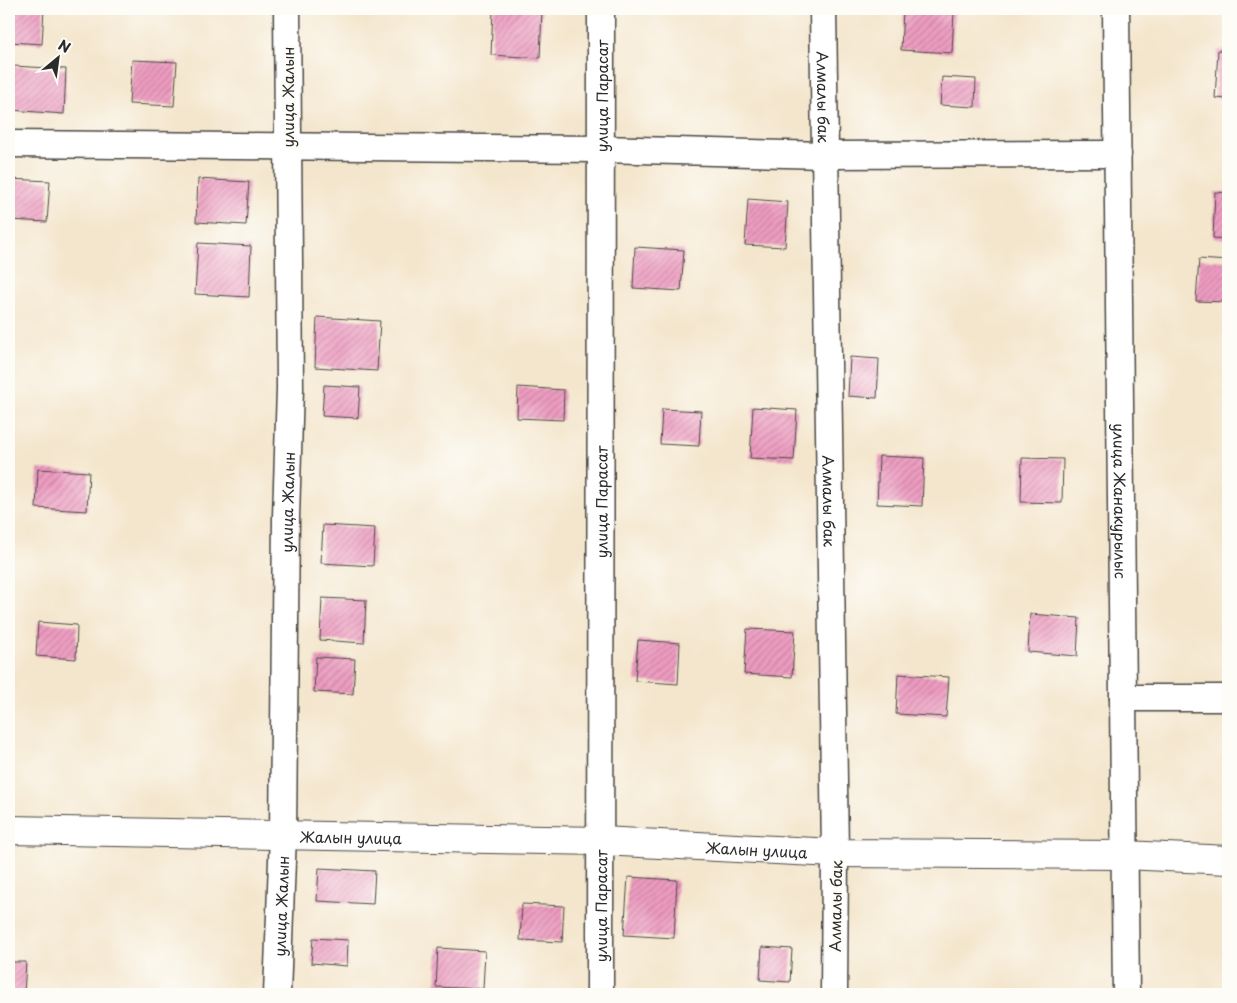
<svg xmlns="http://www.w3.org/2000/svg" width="1237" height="1003" viewBox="0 0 1237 1003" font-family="'Playpen Sans',sans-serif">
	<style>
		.building { fill: url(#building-hatch) }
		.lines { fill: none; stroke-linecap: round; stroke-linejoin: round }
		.minor-casing { stroke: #494743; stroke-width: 29 }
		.tertiary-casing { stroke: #494743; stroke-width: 30 }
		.minor { stroke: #fff; stroke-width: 26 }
		.tertiary { stroke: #fff; stroke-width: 28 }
		.labels { text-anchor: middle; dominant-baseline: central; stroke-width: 4.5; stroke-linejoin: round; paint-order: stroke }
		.street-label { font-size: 15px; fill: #2b2b2b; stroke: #fdfcf7 }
	</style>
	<defs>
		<pattern id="building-hatch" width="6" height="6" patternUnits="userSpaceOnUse" patternTransform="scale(1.25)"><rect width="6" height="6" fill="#ee9cc1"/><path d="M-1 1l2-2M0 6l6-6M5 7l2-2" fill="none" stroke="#c17f9d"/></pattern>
	</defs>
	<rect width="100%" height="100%" fill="#fdfcf7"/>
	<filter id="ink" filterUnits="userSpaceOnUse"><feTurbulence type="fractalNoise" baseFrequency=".02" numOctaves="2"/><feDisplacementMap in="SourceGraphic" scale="10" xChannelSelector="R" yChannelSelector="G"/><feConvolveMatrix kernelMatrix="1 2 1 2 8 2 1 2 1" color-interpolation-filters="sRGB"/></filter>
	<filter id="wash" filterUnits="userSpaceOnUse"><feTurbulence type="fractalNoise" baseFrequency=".0096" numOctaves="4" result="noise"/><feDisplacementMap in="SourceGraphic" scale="20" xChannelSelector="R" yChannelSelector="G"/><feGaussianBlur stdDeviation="1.12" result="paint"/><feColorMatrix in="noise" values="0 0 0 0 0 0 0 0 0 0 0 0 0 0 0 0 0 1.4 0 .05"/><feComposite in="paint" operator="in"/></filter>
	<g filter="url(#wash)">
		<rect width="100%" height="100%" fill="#f4e6cd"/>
		<g id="blocks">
			<path class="building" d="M9,9h35l-2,35 -33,-2z
				M493,9h49l-2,49 -49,-3z
				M903,9l51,1 -2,43 -51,-3z
				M1218,50l10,1v48l-13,-1z
				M132,60l45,2 -3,44 -45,-2z
				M13,66l53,3 -2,45 -54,-4z
				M942,77l34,2 -1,28 -35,-2z
				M9,179l41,2 -3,41 -38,-2z
				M198,179l51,3 -3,43 -50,-3z
				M1215,192l13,1v46l-15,-1z
				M748,199l40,3 -3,45 -40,-2z
				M198,243l53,3 -2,51 -54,-3z
				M635,247l49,3 -3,41 -48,-3z
				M1199,259l29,2v41l-32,-1z
				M317,317l63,4 -3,50 -62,-4z
				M850,357l29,2 -2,39 -29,-2z
				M324,385l36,2 -2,31 -36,-2z
				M518,387l46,3 -1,30 -46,-2z
				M753,407l44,3 -3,50 -44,-2z
				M662,409l39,2 -2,35 -39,-2z
				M879,456l45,2 -2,48 -45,-2z
				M1022,458l41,1 -1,44 -41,-1z
				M38,469l51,3 -2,39 -51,-3z
				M323,525l52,3 -2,38 -52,-3z
				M322,598l44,2 -2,43 -44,-3z
				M1030,614l49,4 -2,38 -49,-4z
				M38,622l39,3 -1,34 -40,-3z
				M747,629l48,2 -3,46 -48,-3z
				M638,640l42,3 -2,41 -43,-3z
				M316,657l39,2 -2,35 -39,-2z
				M898,674l51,3 -3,40 -50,-3z
				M319,868l56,3 -2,33 -56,-3z
				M628,877l49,3 -3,58 -50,-3z
				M522,904l42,2 -2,36 -42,-2z
				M313,938l35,2 -1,26 -36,-3z
				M762,947l30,2 -2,33 -30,-2z
				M438,948l47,3 -2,38 -47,-2z
				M9,962h17l-2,32h-15z"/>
		</g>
	</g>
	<g filter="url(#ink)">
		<use href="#blocks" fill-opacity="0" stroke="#494743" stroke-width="1"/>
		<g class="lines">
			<g class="minor-casing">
				<g id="minor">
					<path id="s1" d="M823,9l12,844 -1,141"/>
					<path id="s2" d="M1116,9l10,985"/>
					<path d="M9,144l592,5 224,6 293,-1"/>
					<path d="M1123,698h105"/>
					<path id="s3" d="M277,994l6,-160 3,-317 4,-129 -3,-379"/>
					<path id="s4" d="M600,994l1,-985"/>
				</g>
			</g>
			<g class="tertiary-casing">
				<g id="tertiary">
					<path id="s5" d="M9,830l593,11 233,12 290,2 103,5"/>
				</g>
			</g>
			<use href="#minor" class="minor"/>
			<use href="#tertiary" class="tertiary"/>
		</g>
	</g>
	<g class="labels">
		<g class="street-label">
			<text transform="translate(287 97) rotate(-90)">улица Жалын</text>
			<text stroke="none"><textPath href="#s4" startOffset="898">улица Парасат</textPath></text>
			<text stroke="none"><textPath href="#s1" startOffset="88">Алмалы бак</textPath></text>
			<text stroke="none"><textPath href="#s1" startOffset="492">Алмалы бак</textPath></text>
			<text stroke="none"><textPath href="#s2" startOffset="492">улица Жанакурылыс</textPath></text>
			<text stroke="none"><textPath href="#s3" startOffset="492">улица Жалын</textPath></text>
			<text stroke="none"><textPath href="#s4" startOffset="492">улица Парасат</textPath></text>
			<text stroke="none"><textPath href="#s5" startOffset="342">Жалын улица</textPath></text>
			<text stroke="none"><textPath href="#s5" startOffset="748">Жалын улица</textPath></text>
			<text stroke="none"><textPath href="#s3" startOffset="88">улица Жалын</textPath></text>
			<text stroke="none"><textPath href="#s4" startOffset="88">улица Парасат</textPath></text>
			<text transform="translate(835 906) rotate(-89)">Алмалы бак</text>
		</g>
	</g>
	<rect width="1237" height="1003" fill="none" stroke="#fdfcf7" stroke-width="30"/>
	<g transform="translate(58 58) rotate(29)" stroke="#fdfcf7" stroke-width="4" paint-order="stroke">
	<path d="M0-4L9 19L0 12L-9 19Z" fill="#2b2b2b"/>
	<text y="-8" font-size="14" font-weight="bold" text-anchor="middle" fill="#2b2b2b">N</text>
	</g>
</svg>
